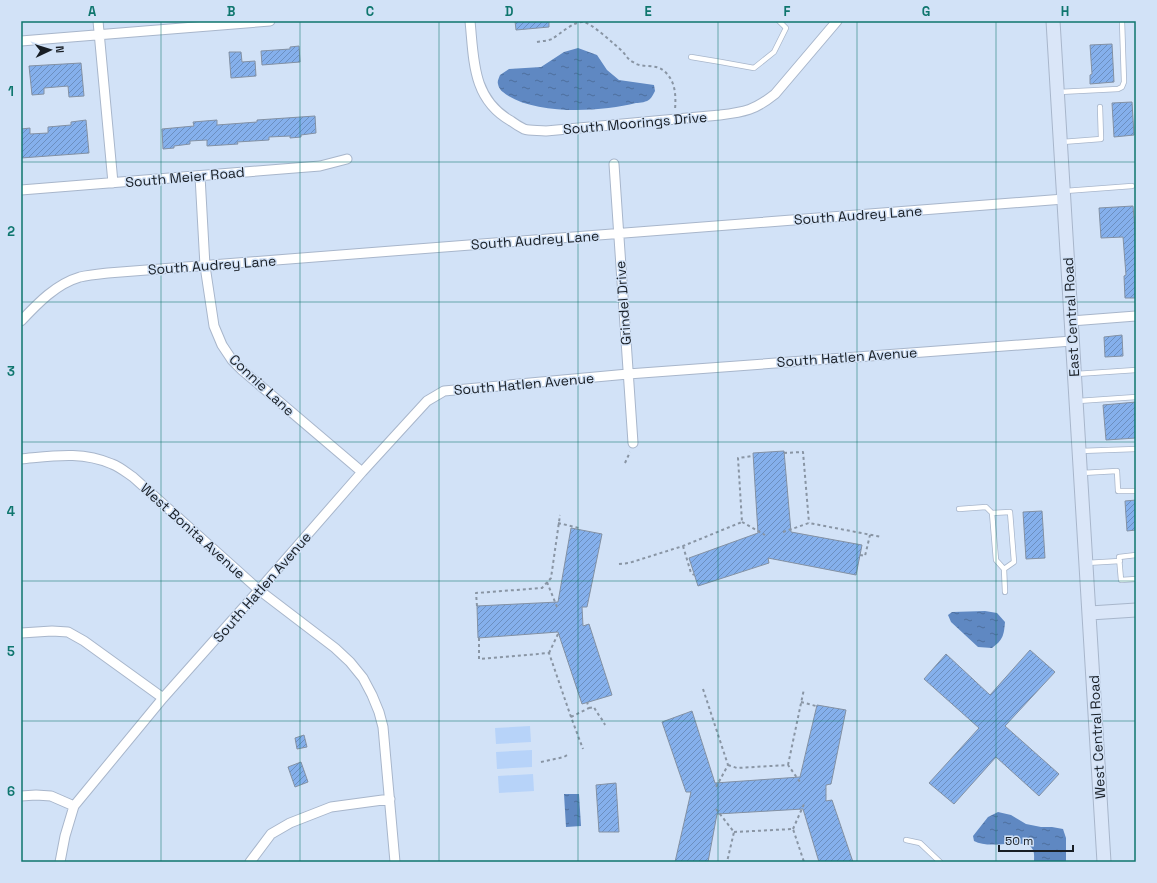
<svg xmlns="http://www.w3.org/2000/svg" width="1157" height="883" viewBox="0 0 1157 883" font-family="'Space Grotesk',sans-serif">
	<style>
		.park { fill: #b7d3f9 }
		.water { fill: url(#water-ripples) }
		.building { fill: url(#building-hatch); stroke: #8391a4 }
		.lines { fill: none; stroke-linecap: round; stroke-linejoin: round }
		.lane-casing { stroke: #a8b6cb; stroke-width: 6 }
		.street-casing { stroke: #a8b6cb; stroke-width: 11 }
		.secondary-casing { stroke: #a8b6cb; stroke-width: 15 }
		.path { stroke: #8995a4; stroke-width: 2; stroke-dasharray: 3 3; stroke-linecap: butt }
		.lane { stroke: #fff; stroke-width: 4.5 }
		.street { stroke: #fff; stroke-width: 9 }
		.secondary { stroke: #dae6f8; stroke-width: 13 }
		.grid { fill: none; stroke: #0f766e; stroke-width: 1; stroke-opacity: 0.55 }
		.labels { text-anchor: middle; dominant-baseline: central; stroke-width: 3; stroke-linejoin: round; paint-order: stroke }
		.street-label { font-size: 14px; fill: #181e25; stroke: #d2e2f7 }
		.neatline { fill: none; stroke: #0f766e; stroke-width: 1.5 }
		.grid-label { font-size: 13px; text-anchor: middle; font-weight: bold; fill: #0f766e }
	</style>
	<defs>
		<pattern id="water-ripples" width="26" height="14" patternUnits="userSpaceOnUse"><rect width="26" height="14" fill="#5f88c2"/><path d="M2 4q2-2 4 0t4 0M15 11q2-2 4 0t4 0" fill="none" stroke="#4d6f9d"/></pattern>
		<pattern id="building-hatch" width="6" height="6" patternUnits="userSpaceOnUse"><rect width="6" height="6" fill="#85b0ec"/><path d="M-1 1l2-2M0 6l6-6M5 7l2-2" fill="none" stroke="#6c8fbf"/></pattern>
	</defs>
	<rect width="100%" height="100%" fill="#d2e2f7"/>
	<path class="park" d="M530,726l1,16 -35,2 -1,-16z
		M532,750v17l-35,2 -1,-17z
		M533,774l1,17 -35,2 -1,-17z"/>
	<path class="water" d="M578,48l19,7 10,15 12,10 35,5 1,6c-1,2 -3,6 -5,8 -3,3 -10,4 -14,4 -35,9 -98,12 -129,-8 -4,-3 -8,-5 -9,-11 -1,-3 1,-6 2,-9l9,-6 32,-2 23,-15z
		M985,611l12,2 8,9c-1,13 -2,18 -13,26l-14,-1 -27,-25 -3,-7 4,-3z
		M564,794h15l2,32 -15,1z
		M998,812l13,3 15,9 15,3h11l11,2 3,9v24h-32c0,-5 1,-11 -3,-15 -10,-9 -41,3 -57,-6l-1,-5 15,-19z"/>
	<path class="building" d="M515,21h34v6l-33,3z
		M1112,44l2,38 -24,2v-9l2,-1 -2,-29z
		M299,46l1,16 -38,3 -1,-14 29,-2v-2z
		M229,52h12l1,10 13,-1 1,15 -25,2z
		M81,63l3,33 -15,1 -1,-11 -24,2v6l-12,1 -3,-29z
		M1132,102l2,33 -20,2 -2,-34z
		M315,116l1,17 -15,2v2l-11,1v-2l-21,1v3l-32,2 1,2 -31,2v-6l-17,1v3l-16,2v2l-11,1 -1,-20 32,-3 -1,-4 24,-2v5l40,-3v-2z
		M86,120l3,33 -68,5v-29l9,-1v6l18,-1v-6l23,-2v-3z
		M1133,206l3,34v58h-11l-1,-22 2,-1 -3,-38 -22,1 -2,-30z
		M1122,335l1,21 -18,1 -1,-20z
		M1136,402v36l-30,2 -3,-35z
		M784,451l7,81 71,13 -6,30 -88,-17 1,5 -71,23 -9,-28 69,-25 -5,-80z
		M1136,500v30l-9,1 -2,-30z
		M1042,511l3,47 -19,1 -3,-47z
		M571,528l31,6 -15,73h-5l1,19 6,-2 23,71 -30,9 -24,-72 -80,6 -1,-32 81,-4z
		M1030,650l25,22 -50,54 54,48 -20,22 -43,-39 -42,47 -25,-21 50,-55 -55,-49 22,-25 44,41z
		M817,705l29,5 -15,74 -5,1v16l6,-1 21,62h-34l-16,-53 -86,5 -9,48h-33l16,-70h-5l-24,-70 30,-11 23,72 85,-6z
		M304,735l3,12 -10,2 -2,-11z
		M301,762l7,20 -13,5 -7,-20z
		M616,783l3,49h-20l-3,-47z"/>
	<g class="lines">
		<g class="lane-casing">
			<path id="lane" d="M691,57l30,5 33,6 20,-16 12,-24 -7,-7
				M1059,92l59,-3 4,-2 2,-5 -2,-61
				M1062,142l39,-3 -1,-32
				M1065,191l67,-5
				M1076,374l60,-4
				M1078,401l58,-4
				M1080,451l56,-2
				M1082,473l35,-2 1,20h18
				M959,509l27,-2 6,6
				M1136,555l-17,2 2,23 15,-1
				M1086,563l34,-2
				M1004,569l-8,-9 -4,-47 18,-1 4,50 -10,7 1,23
				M906,840l14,3 20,19"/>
		</g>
		<g class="street-casing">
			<path id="street" d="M98,21l15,162
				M470,21c4,39 2,78 41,100 4,3 9,6 13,8 6,2 15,1 22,2l174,-16c25,-3 35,-5 55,-21l62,-73
				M21,41l249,-20
				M614,164l19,279
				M200,176l5,90 9,60 8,19 10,15 10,10 120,102
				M21,190l299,-24 27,-7
				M21,321c17,-18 35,-37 59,-44 9,-2 19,-3 28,-4l956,-74
				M1071,321l65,-5
				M21,459c33,-3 60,-8 91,5 8,3 15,9 21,13l126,113 76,58 15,14 13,16 9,17 7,17 4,15 12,135
				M21,633l31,-2 16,1 16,9 79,57
				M21,796l15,-1 15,1 23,10
				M60,862l5,-26 9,-30 89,-108 96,-108 103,-118 65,-71 17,-10 184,-17 444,-33
				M250,862l21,-28 19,-11 41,-16 59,-8"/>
		</g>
		<g class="secondary-casing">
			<path id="secondary" d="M1053,21l51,841
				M1090,613l46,-3"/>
		</g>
		<path class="path" d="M537,42c5,-1 10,-1 15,-3 8,-5 22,-18 31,-17 9,1 32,23 39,29 4,4 6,9 11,11 9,7 23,1 31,9 12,10 12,25 11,39
			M784,453l19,-1 6,71
			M625,463l5,-11
			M742,522l23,13
			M558,523l21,5v2
			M783,532l26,-9 73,14
			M683,546l8,27 3,2
			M860,555l5,1 5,-21
			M619,564l10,-1 54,-17 59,-24 -4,-64 15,-2
			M547,582l10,25
			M477,606l-1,-13 66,-5 9,-10 9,-63
			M479,638v21l70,-6 22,64 12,32
			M549,653l9,-19
			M703,689l25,76 -13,24
			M801,702l15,4
			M589,708l5,-1c3,7 8,11 11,18
			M571,717l18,-9 -2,-6
			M541,762l23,-5 5,-3
			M728,765l9,3 51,-3 12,17
			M788,765l16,-76
			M716,809l18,23 -7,30
			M793,829l11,-25
			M734,832l59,-3 11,33"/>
		<use href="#lane" class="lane"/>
		<use href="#street" class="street"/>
		<use href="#secondary" class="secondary"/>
	</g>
	<path class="grid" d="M161,21v841M300,21v841M439,21v841M578,21v841M718,21v841M857,21v841M996,21v841M21,162h1115M21,302h1115M21,442h1115M21,581h1115M21,721h1115"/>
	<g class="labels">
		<g class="street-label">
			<text transform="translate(635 123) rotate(-5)">South Moorings Drive</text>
			<text transform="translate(185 177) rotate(-5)">South Meier Road</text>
			<text transform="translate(858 215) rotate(-4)">South Audrey Lane</text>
			<text transform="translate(535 240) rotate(-4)">South Audrey Lane</text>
			<text transform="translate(212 265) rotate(-4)">South Audrey Lane</text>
			<text transform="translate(623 303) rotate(-94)">Grindel Drive</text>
			<text transform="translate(1071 317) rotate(-93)">East Central Road</text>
			<text transform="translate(847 357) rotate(-4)">South Hatlen Avenue</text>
			<text transform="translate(524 384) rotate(-5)">South Hatlen Avenue</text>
			<text transform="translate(262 385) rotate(43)">Connie Lane</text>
			<text transform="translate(193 531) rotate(42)">West Bonita Avenue</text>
			<text transform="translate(262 587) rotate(-49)">South Hatlen Avenue</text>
			<text transform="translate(1097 737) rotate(-93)">West Central Road</text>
		</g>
	</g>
	<rect width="1157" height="883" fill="none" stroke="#d2e2f7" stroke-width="44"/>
	<g transform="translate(50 50) rotate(86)" stroke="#d2e2f7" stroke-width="3" paint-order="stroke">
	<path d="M0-3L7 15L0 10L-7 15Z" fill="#181e25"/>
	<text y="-6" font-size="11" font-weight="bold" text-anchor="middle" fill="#181e25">N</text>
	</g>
	<path d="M999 845v6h74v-6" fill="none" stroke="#181e25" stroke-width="2"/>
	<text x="1005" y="845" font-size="12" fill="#181e25" stroke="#d2e2f7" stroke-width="3" paint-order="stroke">50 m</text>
	<rect x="22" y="22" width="1113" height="839" class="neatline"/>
	<g class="grid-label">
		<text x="92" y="16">A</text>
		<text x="231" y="16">B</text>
		<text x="370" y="16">C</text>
		<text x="509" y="16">D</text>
		<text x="648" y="16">E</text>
		<text x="787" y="16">F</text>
		<text x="926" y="16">G</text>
		<text x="1065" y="16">H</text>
		<text x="11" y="96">1</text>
		<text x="11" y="236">2</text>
		<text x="11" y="376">3</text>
		<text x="11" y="516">4</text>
		<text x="11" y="656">5</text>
		<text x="11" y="796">6</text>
	</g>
</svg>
